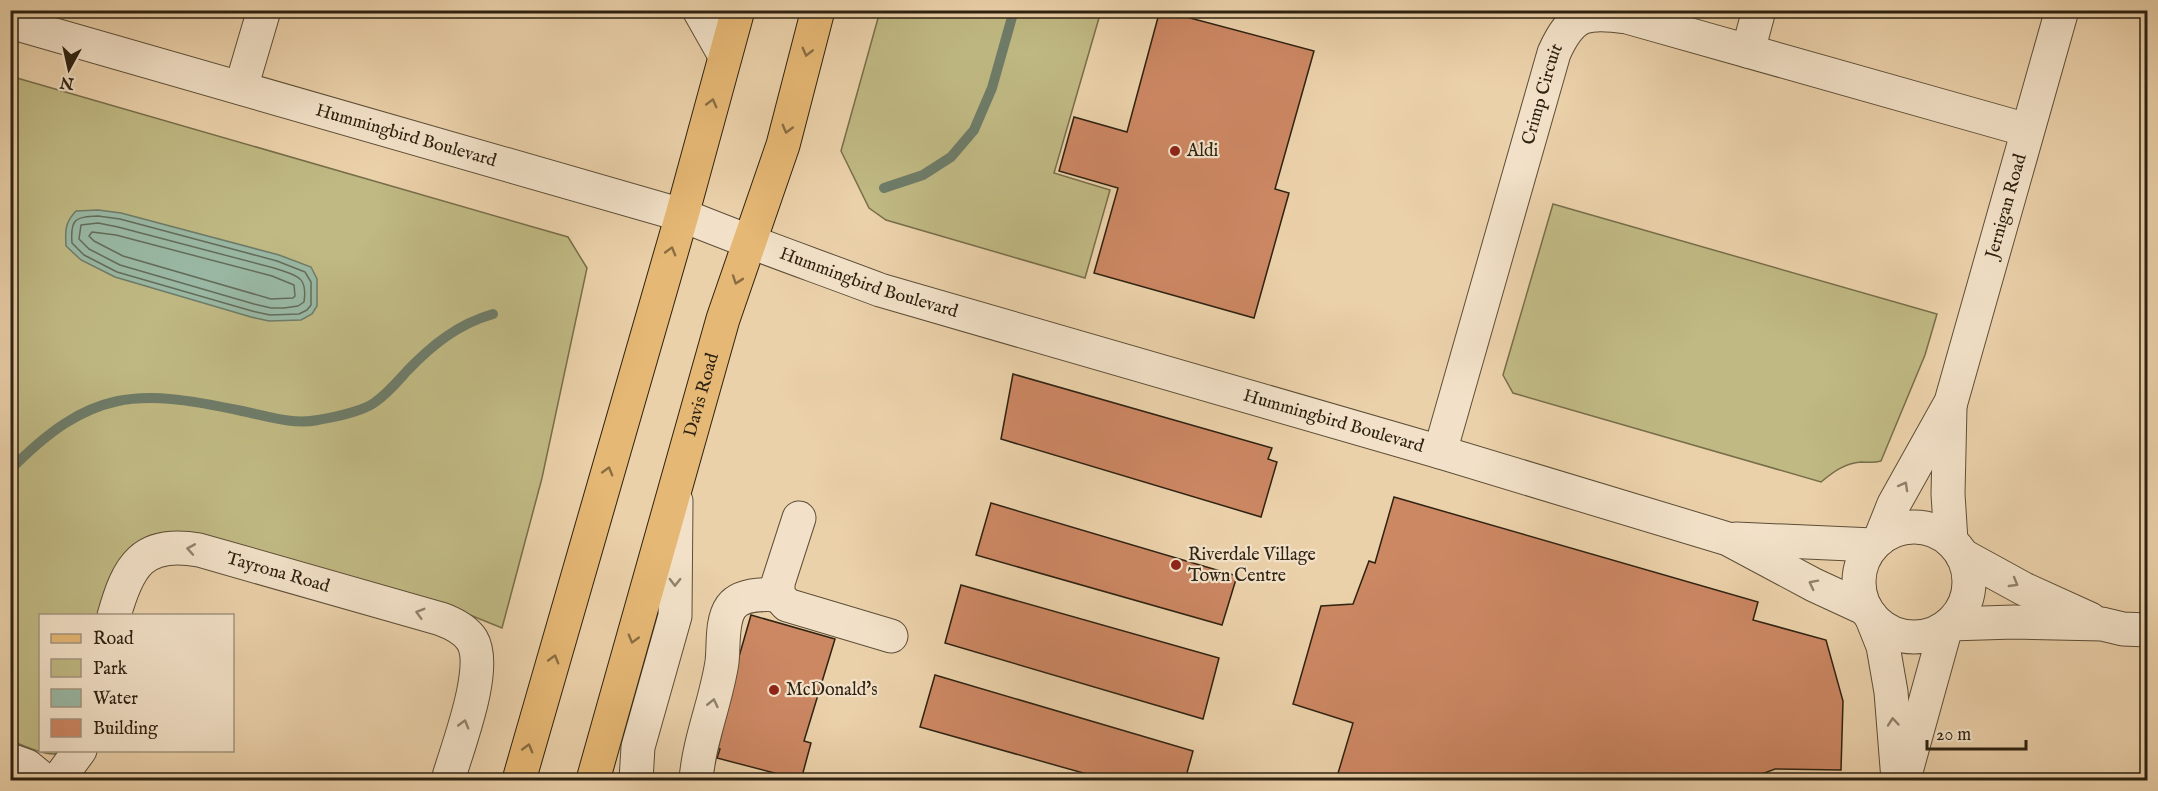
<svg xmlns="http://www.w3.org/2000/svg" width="2158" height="791" viewBox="0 0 2158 791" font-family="'IM FELL English',serif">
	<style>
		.green { fill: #c0b983; stroke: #776e4a; stroke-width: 1.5 }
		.water { fill: #99b8a4; stroke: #6e7c69; stroke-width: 1.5 }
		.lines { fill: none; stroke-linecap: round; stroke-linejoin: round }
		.shore { stroke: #646d5a; stroke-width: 1.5 }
		.stream { stroke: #6e7c69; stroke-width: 10 }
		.building { fill: #cc8763; stroke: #2e2211; stroke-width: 1.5 }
		.minor-casing { stroke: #5d4e37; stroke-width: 35 }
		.major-casing { stroke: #2e2211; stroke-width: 35 }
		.minor { stroke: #f2e1c8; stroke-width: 33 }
		.major { stroke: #e6b875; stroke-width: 33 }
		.oneway { stroke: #8a6d43 }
		.oneway2 { stroke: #90826c }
		.poi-dot { fill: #8f2418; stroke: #f2e1c8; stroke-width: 2 }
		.labels { text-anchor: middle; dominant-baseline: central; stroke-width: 4.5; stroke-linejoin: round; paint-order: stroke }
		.street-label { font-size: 18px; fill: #2e2211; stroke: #f2e1c8 }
		.poi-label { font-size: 18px; fill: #2e2211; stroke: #f2e1c8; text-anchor: start }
	</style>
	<rect width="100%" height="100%" fill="#ebd1aa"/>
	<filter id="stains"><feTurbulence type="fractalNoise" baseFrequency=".00333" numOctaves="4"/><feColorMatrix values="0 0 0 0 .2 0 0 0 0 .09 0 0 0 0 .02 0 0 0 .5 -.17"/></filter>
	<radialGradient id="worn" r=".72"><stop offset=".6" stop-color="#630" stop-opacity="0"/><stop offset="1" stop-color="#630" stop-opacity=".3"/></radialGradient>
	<path class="green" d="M880,11h221l-47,162 56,17 -25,88 -199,-58 -17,-12 -28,-57z
		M10,76l558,161 19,31 -45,210 -40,150 -37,-15 -289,-81c-12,0 -26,1 -36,9 -8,6 -33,62 -40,74l-60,1v134l29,1c-20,9 -39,-4 -58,-10z
		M1553,204l384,110 -12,41 -44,106c-7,2 -13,1 -20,1 -16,1 -28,10 -40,20l-308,-89 -10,-18z"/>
	<path class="water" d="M98,210l23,3 158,42 32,12 6,12v27l-5,8 -11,6 -32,1 -18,-4 -136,-40 -34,-17 -15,-14c-1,-15 -1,-24 10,-35z"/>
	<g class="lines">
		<path class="shore" d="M98,216l22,3 157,42 28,11 6,10v23l-4,5 -8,4 -29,1 -18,-4 -135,-39 -33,-17 -12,-12c-2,-25 4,-26 26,-27z
			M98,223l20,4 156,41c22,8 34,7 30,34l-6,4 -14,2h-13l-17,-4 -134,-39 -31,-16 -10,-10 2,-14z
			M92,232l24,3 156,41 22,9 1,11 -2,2 -22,1 -148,-43 -29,-15 -5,-5z"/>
		<path class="stream" d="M884,188l39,-13 28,-18 23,-27 18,-42 22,-78
			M10,470c80,-81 125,-82 232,-59 25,5 50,14 76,9 16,-3 43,-8 56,-17 13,-9 23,-21 33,-32 25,-26 51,-47 86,-57"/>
	</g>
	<path class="building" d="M1160,10l154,41 -39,138 14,4 -35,125 -160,-45 24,-85 -59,-17 15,-54 53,15z
		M1013,374l259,74 -4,11 9,3 -16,55 -260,-78z
		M1394,497l364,105 -5,18 73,20 17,61 -2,69 -66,-1 -16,6 -1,5h-422l17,-57 -60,-19 28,-98 32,-2 16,-43 6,2z
		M991,503l246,73 -15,49 -246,-70z
		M961,585l258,73 -16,61 -258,-76z
		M751,615l84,24 -31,102 7,2 -10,37 -84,-22 3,-9 -7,-2z
		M935,675l258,76 -8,29h-77l-188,-53z"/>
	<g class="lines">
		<g class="minor-casing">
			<g id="minor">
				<path d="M699,10l26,46"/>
				<path id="s1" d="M10,22l672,193c65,27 132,50 198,75l560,162 288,87 86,46 52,24"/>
				<path d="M1748,51l11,-41"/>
				<path d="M241,88l23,-78"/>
				<path d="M1950,407l-2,87 3,47"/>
				<path id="s2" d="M1440,452l114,-399c18,-40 32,-42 73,-36l400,113"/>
				<path d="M799,518l-21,65v12l9,10 104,31"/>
				<circle cx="1914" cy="582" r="55"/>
				<path d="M1736,539l137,6"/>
				<path id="s3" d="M1880,539l14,-35 57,-102 111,-392"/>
				<path d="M1962,555l62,34 66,30"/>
				<path id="s4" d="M114,616c14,-50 28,-76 85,-66l242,69c11,4 24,10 31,21 17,28 -15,108 -24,140"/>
				<path d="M1871,616l12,30 8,46 7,88"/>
				<path d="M1950,624l64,-2 88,2 21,5 25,1"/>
				<path d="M10,760l17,6 17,14"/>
				<path d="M1905,775l41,-148"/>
				<path d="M58,780l22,-30"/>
				<path d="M636,780l2,-33 37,-131 1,-115"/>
				<path d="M696,780c3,-40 20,-78 26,-118 2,-16 -1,-41 9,-55 9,-13 32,-13 47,-12"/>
			</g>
		</g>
		<g class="major-casing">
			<g id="major">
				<path d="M519,780l163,-565 56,-205"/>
				<path id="s5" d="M593,780l130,-461 60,-174 35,-135"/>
			</g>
		</g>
		<use href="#minor" class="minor"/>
		<use href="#major" class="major"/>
	</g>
	<defs><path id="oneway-chevron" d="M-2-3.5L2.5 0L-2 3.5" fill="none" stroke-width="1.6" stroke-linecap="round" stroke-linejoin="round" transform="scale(1.5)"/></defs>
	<g class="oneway">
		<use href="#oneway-chevron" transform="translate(807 52) rotate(104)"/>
		<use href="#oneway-chevron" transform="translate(712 103) rotate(-75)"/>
		<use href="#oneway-chevron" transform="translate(787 129) rotate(105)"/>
		<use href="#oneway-chevron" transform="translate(671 251) rotate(-74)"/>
		<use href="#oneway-chevron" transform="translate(737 280) rotate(109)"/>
		<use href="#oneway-chevron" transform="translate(608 471) rotate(-74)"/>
		<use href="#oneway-chevron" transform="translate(633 639) rotate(106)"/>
		<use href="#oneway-chevron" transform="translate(554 659) rotate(-74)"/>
		<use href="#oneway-chevron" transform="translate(528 748) rotate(-74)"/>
	</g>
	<g class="oneway2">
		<use href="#oneway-chevron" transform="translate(1904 486) rotate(-61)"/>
		<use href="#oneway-chevron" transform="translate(191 549) rotate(-170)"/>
		<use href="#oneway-chevron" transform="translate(675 582) rotate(91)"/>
		<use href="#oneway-chevron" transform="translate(2014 583) rotate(30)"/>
		<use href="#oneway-chevron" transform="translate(1813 584) rotate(-153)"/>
		<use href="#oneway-chevron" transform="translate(420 613) rotate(-164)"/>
		<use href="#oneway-chevron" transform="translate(713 703) rotate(-77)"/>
		<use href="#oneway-chevron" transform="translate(1893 722) rotate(-95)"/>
		<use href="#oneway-chevron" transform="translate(464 724) rotate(-74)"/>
	</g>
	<g class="poi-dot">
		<circle cx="1175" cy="151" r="6"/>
		<circle cx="1176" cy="565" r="6"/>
		<circle cx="774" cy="690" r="6"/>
	</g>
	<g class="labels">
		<g class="street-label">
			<text stroke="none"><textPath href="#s2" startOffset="372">Crimp Circuit</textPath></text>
			<text stroke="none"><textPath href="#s1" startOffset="412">Hummingbird Boulevard</textPath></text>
			<text stroke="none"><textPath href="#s3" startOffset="358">Jernigan Road</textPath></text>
			<text stroke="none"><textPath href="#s1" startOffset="898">Hummingbird Boulevard</textPath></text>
			<text stroke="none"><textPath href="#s5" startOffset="400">Davis Road</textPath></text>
			<text stroke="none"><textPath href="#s1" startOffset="1383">Hummingbird Boulevard</textPath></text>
			<text stroke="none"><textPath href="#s4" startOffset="206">Tayrona Road</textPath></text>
		</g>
		<g class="poi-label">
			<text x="1187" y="151">Aldi</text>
			<text x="1188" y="555">Riverdale Village<tspan x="1188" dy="21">Town Centre</tspan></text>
			<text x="786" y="690">McDonald's</text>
		</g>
	</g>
	<rect width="2158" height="791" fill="none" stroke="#ebd1aa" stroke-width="36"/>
	<rect x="12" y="12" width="2134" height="767" fill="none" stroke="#2e2211" stroke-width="3"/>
	<rect x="18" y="18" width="2122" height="755" fill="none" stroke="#2e2211" stroke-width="1.5"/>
	<rect x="39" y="614" width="195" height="138" fill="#f2e1c8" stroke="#a4957f" stroke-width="1.5"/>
	<rect x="51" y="634" width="30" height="9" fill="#e6b875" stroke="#a4957f" stroke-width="1.5"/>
	<text x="93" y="644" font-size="18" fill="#2e2211">Road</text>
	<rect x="51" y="659" width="30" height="18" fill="#c0b983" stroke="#a4957f" stroke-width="1.5"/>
	<text x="93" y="674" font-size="18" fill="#2e2211">Park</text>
	<rect x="51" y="689" width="30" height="18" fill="#99b8a4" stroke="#a4957f" stroke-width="1.5"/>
	<text x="93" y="704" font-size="18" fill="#2e2211">Water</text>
	<rect x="51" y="719" width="30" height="18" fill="#cc8763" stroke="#a4957f" stroke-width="1.5"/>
	<text x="93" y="734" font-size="18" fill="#2e2211">Building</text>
	<g transform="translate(69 69) rotate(188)" stroke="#f2e1c8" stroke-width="4.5" paint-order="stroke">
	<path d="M0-4.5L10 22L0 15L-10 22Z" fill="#2e2211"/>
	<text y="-9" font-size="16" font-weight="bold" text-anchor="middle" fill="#2e2211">N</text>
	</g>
	<path d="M1927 740v9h99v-9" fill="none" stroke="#2e2211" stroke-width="3"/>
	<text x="1936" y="740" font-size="18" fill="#2e2211" stroke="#f2e1c8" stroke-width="4.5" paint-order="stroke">20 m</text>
	<rect width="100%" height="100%" filter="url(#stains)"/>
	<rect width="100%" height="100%" fill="url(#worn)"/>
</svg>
